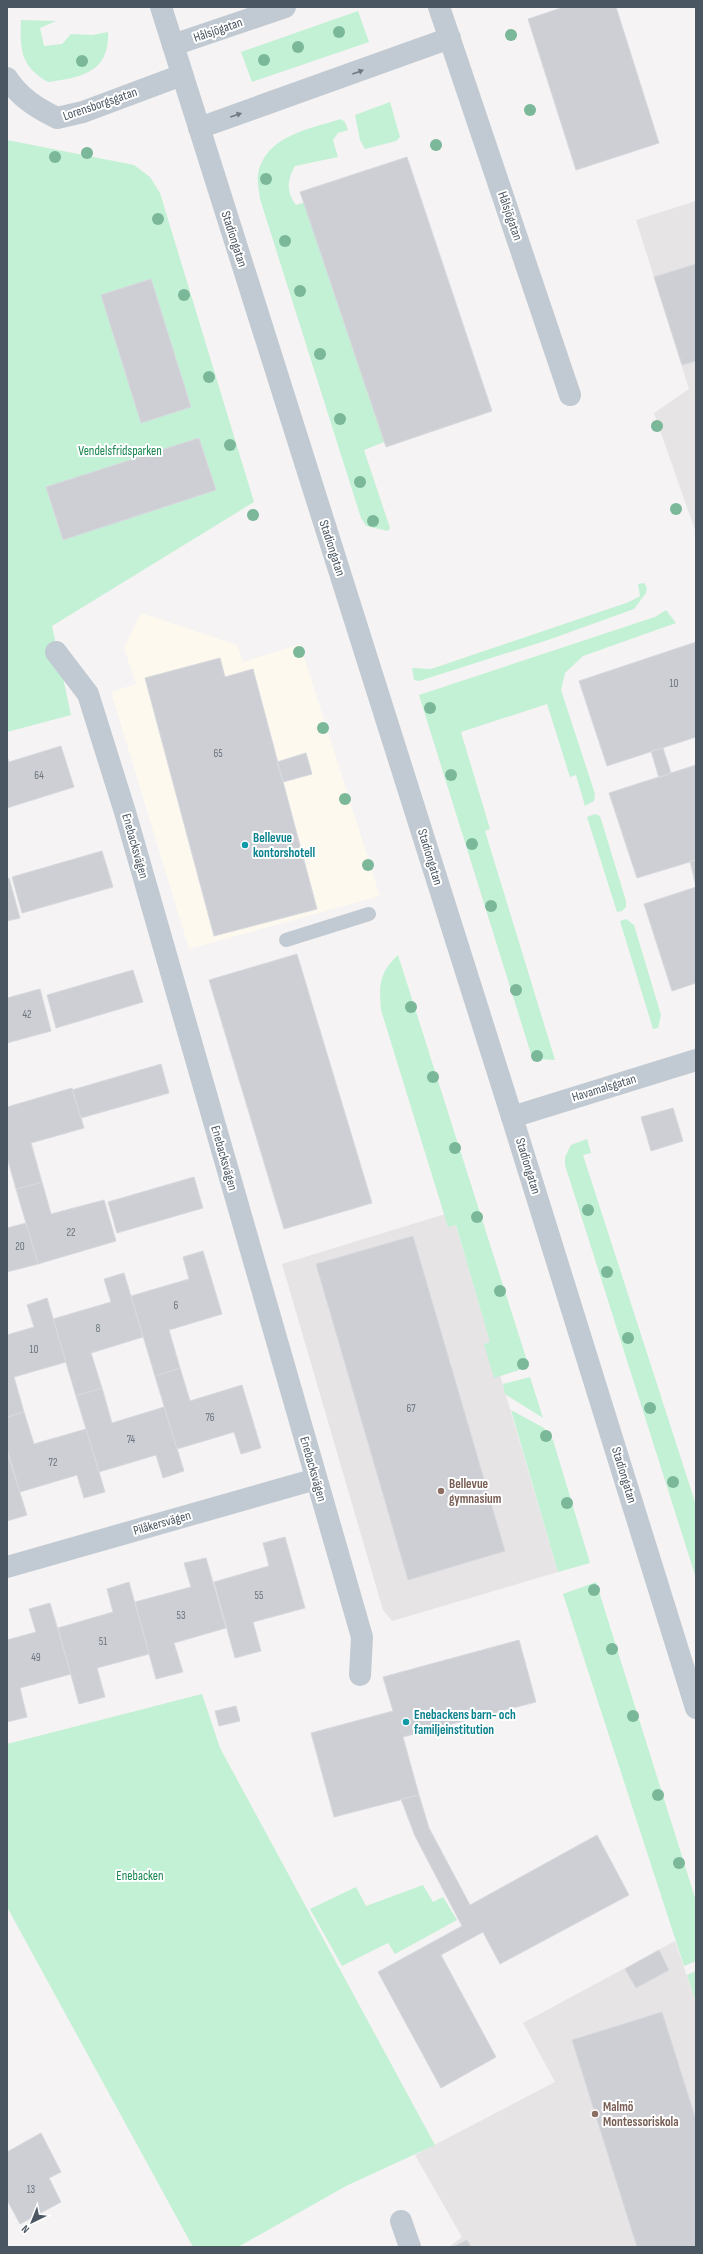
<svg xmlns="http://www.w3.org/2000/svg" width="703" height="2254" viewBox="0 0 703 2254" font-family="'Sofia Sans Condensed',sans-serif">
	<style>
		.commercial { fill: #fdf9ef }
		.education { fill: #e6e4e5 }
		.green { fill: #c3f1d5 }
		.building { fill: #cdcfd5; stroke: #d7d9de }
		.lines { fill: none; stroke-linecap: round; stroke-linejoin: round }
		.service { stroke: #c1cad2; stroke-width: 14 }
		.minor { stroke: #c1cad2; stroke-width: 22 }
		.tertiary { stroke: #c1cad2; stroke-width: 22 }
		.tree { fill: #7bb799 }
		.oneway { fill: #6e7983 }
		.culture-dot { fill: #0f9aa8; stroke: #fff; stroke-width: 1.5 }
		.education-dot { fill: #8d6e63; stroke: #fff; stroke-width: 1.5 }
		.labels { text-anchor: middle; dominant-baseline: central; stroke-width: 4; stroke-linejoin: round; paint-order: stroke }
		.number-label { font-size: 11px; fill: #6b747e }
		.street-label { font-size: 13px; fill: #4a5661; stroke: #fff }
		.park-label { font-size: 13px; fill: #17864f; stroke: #fff }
		.culture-label { font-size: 13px; font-weight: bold; fill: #0d838f; stroke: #fff; text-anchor: start }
		.education-label { font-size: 13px; font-weight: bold; fill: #785e54; stroke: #fff; text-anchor: start }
	</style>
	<rect width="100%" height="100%" fill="#f5f3f3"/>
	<path class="commercial" d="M141,613l96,32 6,17 57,-18 80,252 -191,53 -78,-257 25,-8 -12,-36z"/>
	<path class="education" d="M696,201v332l-42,-120 35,-24 -53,-169z
		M452,1212l106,360 -166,49 -9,-11 -101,-346z
		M675,1941l21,62v244h-247l13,-10 -47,-82 140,-73 -32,-59z"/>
	<path class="green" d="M358,11l11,31 -117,40 -11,-30z
		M21,20l35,1 -16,7 4,18 18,-2 9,-10 21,1 16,-3c2,40 -27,46 -60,50 -28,-16 -28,-33 -27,-62z
		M390,102l10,35 -4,4 -31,8 -5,-9 -5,-25z
		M341,119l4,3 3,8 -10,3 -5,7 5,17 -43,9c-8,14 -9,25 1,39l16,-5 72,242 -20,8 26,78 -2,3 -22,-5 -5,-8 -101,-319c-1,-8 -3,-17 -2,-25 7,-38 51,-45 83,-55z
		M7,140l127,25 16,12 10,16 94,309 -202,124 19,89 -64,17z
		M644,583l3,5 -1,5 -12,16 -86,31 -129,41 -5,-1 -2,-12 19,1 198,-67 11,-6 -2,-12z
		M666,610l10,13 -93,33 -18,17 -4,17 34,104 -1,7 -9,5 -9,-31 -6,2 -23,-73 -86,28 29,97 -5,2 70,229 -18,-1 -6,-5 -112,-359 236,-78z
		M595,814l5,2 26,85v6l-4,4 -5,1 -30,-95z
		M626,919l8,6 27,90 -3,13 -5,1 -33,-108z
		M398,955l131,412 -35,11 -10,-34 6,-2 -34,-117 -8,2 -67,-217c-2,-25 -2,-37 17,-55z
		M587,1139l4,14 -8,2 113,350v73l-131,-413v-8l6,-12z
		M530,1377l13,41 -38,-24 -2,-10z
		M511,1410l33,18 9,12 37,123 -32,9z
		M596,1582l100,319v60l-12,5 -121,-372z
		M202,1694l18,54 215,397 -89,41 -108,61h-45l-186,-340v-163z
		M423,1885l10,17 10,-5 14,23 -62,34 -7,-11 -46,23 -32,-57 46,-22 10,19z
		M696,1971v32l-9,-28z"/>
	<path class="building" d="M564,7h52l43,136 -83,27 -48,-151z
		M407,157l85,254 -106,36 -86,-255z
		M696,264v97l-14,4 -28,-88z
		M151,279l40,128 -50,16 -40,-128z
		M199,438l17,52 -153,50 -17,-53z
		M696,642v95l-89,29 -28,-85z
		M220,658l5,19 28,-8 64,240 -103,27 -69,-258z
		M61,746l13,41 -67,21v-52l2,6z
		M663,748l8,25 -12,5 -8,-27z
		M306,753l6,21 -29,8 -6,-20z
		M696,765v95l-59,18 -28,-85z
		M102,851l11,36 -91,26 -10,-36z
		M696,860v27l-6,-26z
		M9,878l11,40 -13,3v-42z
		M696,887v96l-24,8 -28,-87z
		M297,954l75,249 -88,26 -75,-249z
		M133,970l10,32 -87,26 -9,-33z
		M40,989l11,42 -44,12v-45z
		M161,1064l8,29 -88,25 -9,-28z
		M72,1088l12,40 -53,15 11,39 -26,7 -9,-32v-50z
		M673,1108l10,33 -32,10 -10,-34z
		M194,1177l9,31 -86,25 -9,-31z
		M42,1182l9,32 53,-14 12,41 -78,23 -22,-75z
		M26,1223l12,41 -31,8v-44z
		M413,1236l92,315 -97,29 -92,-316z
		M203,1251l19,63 -53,16 11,38 -25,8 -24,-80 58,-17 -6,-22z
		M124,1273l19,64 -52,16 11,35 -26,8 -23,-77 58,-17 -7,-23z
		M47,1298l19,64 -52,15 10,35 -17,5v-82l27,-8 -7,-22z
		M180,1368l10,33 52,-16 19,63 -20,6 -7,-22 -57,17 -22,-73z
		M102,1388l10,35 52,-16 20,64 -21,7 -7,-23 -57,17 -23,-76z
		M24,1412l10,32 52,-15 19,63 -21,6 -7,-23 -57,17 -13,-43v-32z
		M7,1452l20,63 -20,6z
		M285,1537l20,71 -52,14 8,29 -26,7 -21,-76 55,-16 -6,-23z
		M206,1558l20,70 -52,15 9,29 -27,7 -21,-77 56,-15 -7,-24z
		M129,1582l20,72 -52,14 8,29 -26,7 -21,-76 55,-16 -6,-23z
		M50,1603l21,71 -51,14 7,29 -20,5v-82l29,-8 -7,-23z
		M519,1640l17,62 -133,35 16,58 -85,22 -23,-84 82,-22 -10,-34z
		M236,1706l4,15 -21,5 -4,-15z
		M419,1795l10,33 41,77 127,-70 32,60 -129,69 -17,-32 -42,23 55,102 -55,31 -63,-116 84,-46 -47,-90 -14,-37z
		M659,1950l10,20 -33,18 -11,-19z
		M662,2012l34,108v127h-59l-65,-207z
		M41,2133l20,39 -12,6 12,24 -41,22 -13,-24v-48z
		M467,2240l4,7h-18z"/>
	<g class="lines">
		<path class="service" d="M286,940l83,-26"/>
		<path class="minor" d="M439,7l131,388
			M173,45l112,-38
			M7,78c13,20 30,30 50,40l26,-6 99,-37
			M199,128l251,-90
			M56,652l32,42 37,118 237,825 -2,38
			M512,1117l184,-57
			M7,1567l309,-88
			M401,2221l9,26"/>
		<path class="tertiary" d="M161,7l351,1110 184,591"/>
	</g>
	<g class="tree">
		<circle cx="339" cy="32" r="6"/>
		<circle cx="511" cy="35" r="6"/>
		<circle cx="298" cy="47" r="6"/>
		<circle cx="264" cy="60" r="6"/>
		<circle cx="82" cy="61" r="6"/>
		<circle cx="530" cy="110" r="6"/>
		<circle cx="436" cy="145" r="6"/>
		<circle cx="87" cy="153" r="6"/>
		<circle cx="55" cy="157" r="6"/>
		<circle cx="266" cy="179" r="6"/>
		<circle cx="158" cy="219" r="6"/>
		<circle cx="285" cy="241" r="6"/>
		<circle cx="300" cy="291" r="6"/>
		<circle cx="184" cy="295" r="6"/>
		<circle cx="320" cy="354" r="6"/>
		<circle cx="209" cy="377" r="6"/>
		<circle cx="340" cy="419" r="6"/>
		<circle cx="657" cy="426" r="6"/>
		<circle cx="230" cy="445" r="6"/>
		<circle cx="360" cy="482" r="6"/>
		<circle cx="676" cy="509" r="6"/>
		<circle cx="253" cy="515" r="6"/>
		<circle cx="373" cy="521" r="6"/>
		<circle cx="299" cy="652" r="6"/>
		<circle cx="430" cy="708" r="6"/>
		<circle cx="323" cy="728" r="6"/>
		<circle cx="451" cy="775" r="6"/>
		<circle cx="345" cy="799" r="6"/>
		<circle cx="472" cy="844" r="6"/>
		<circle cx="368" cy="865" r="6"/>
		<circle cx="491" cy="906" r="6"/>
		<circle cx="516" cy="990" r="6"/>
		<circle cx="411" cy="1007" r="6"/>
		<circle cx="537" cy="1056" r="6"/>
		<circle cx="433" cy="1077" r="6"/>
		<circle cx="455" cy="1148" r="6"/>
		<circle cx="588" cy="1210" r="6"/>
		<circle cx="477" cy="1217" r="6"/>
		<circle cx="607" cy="1272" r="6"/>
		<circle cx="500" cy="1291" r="6"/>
		<circle cx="628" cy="1338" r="6"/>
		<circle cx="523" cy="1364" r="6"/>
		<circle cx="650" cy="1408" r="6"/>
		<circle cx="546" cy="1436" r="6"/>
		<circle cx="673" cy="1482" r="6"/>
		<circle cx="567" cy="1503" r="6"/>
		<circle cx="594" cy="1590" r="6"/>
		<circle cx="612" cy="1649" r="6"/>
		<circle cx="633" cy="1716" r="6"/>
		<circle cx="658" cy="1795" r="6"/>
		<circle cx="679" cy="1863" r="6"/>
	</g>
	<defs><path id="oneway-solid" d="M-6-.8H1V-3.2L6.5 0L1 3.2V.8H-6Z"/></defs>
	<g class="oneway">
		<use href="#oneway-solid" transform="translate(358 72) rotate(-20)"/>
		<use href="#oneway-solid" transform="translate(236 115) rotate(-19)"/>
	</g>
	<g class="culture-dot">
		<circle cx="245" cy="845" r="4"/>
		<circle cx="406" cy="1722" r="4"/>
	</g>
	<g class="education-dot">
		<circle cx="441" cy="1491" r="4"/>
		<circle cx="595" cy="2114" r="4"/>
	</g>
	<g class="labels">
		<g class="number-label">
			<text x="674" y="683">10</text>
			<text x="218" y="753">65</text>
			<text x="39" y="775">64</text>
			<text x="27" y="1014">42</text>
			<text x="71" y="1232">22</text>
			<text x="20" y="1246">20</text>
			<text x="176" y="1305">6</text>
			<text x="98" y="1328">8</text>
			<text x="34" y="1349">10</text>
			<text x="411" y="1408">67</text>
			<text x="210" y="1417">76</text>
			<text x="131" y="1439">74</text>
			<text x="53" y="1462">72</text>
			<text x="259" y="1595">55</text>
			<text x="181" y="1615">53</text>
			<text x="103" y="1641">51</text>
			<text x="36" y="1657">49</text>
			<text x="31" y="2189">13</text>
		</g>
		<g class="street-label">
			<text transform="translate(218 30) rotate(-19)">Hålsjögatan</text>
			<text transform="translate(100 104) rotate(-19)">Lorensborgsgatan</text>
			<text transform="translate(510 216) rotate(71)">Hålsjögatan</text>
			<text transform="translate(234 239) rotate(72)">Stadiongatan</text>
			<text transform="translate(332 548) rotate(72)">Stadiongatan</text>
			<text transform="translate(135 846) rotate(74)">Enebacksvägen</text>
			<text transform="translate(430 857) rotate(73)">Stadiongatan</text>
			<text transform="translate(604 1088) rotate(-17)">Havamalsgatan</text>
			<text transform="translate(224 1158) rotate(74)">Enebacksvägen</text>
			<text transform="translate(528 1166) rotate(73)">Stadiongatan</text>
			<text transform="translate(313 1469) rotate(74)">Enebacksvägen</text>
			<text transform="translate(624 1475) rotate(73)">Stadiongatan</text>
			<text transform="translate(162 1523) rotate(-16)">Pilåkersvägen</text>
		</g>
		<g class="park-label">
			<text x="120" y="451">Vendelsfridsparken</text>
			<text x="140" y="1876">Enebacken</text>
		</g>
		<g class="culture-label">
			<text x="253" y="838">Bellevue<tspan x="253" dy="15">kontorshotell</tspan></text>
			<text x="414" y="1715">Enebackens barn- och<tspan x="414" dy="15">familjeinstitution</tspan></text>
		</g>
		<g class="education-label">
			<text x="449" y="1484">Bellevue<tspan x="449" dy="15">gymnasium</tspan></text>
			<text x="603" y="2107">Malmö<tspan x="603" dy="15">Montessoriskola</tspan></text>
		</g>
	</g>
	<rect width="703" height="2254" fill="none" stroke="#4a5661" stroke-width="16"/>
	<g transform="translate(32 2222) rotate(223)" stroke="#ffffff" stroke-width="3" paint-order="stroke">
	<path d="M0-3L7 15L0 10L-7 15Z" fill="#4a5661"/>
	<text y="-6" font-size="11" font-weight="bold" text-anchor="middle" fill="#4a5661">N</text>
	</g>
</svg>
